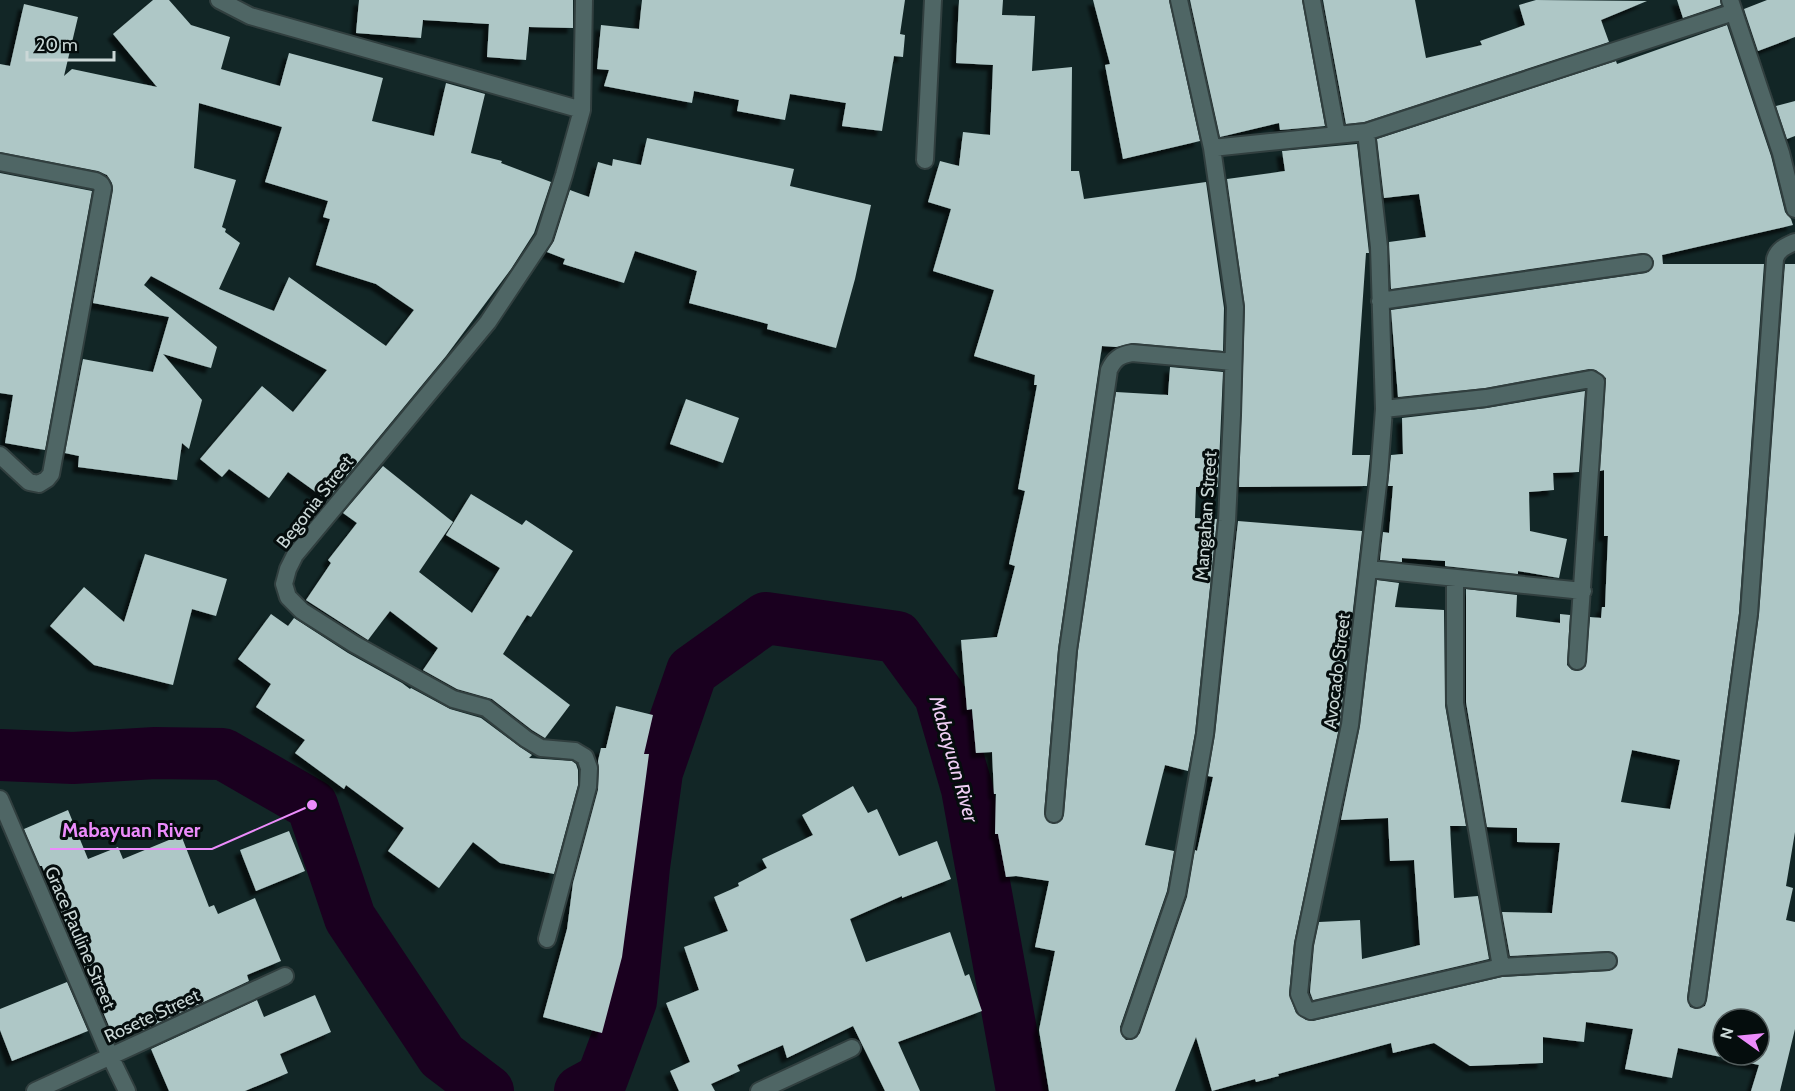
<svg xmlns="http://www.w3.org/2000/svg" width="1795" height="1091" viewBox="0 0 1795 1091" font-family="Cabin,sans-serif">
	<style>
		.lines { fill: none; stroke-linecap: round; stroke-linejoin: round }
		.river { stroke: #1a001f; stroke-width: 52 }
		.building { fill: #aec7c6; fill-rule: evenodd; filter: url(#shadow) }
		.minor-casing { stroke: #313f3f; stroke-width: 20 }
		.minor { stroke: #4f6665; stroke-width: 16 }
		.labels { text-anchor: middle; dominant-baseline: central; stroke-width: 6; stroke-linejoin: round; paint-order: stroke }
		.street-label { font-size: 18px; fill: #cbd8d7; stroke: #050d0d }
		.water-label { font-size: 20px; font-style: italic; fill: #f0cef5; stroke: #050d0d }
		.leader { fill: none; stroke: #ec8cfb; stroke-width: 2 }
		.callout-dot { fill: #ec8cfb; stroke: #050d0d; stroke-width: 2 }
		.callout-label { font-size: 20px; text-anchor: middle; font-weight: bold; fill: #ec8cfb; stroke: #050d0d; stroke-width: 6; stroke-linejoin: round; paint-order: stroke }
	</style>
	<defs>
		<filter id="shadow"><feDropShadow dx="-5.5" dy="5.5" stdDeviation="1.5" flood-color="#0009"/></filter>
	</defs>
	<rect width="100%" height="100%" fill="#122626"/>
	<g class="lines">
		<path class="river" d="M0,755l73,3 82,-5 68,1 89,51 38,113 92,138 46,35
			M580,1091l22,-12 29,-78 13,-134 13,-95 35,-101 74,-53 131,19 43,59 27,93 55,302"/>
	</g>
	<path class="building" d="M153,0h16l22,25 39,12 -9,32 59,17 9,-33 94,25 -11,43 62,15 12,-53 39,11 -14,59 31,8 -1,2 50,19 -17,51 -23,36 -65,87 -119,144 -39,-28 -19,26 -40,-29 -7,8 -22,-18 62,-73 31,26 34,-42 -176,-94 -7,9 73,62 -6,21 -48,-14 39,46 -13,49 -7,-6 -5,37 -99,-13 1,-11 -14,-3 18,-94 70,13 16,-55 -76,-14 20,-113 -1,-7 -5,-8 -9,-4 -98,-19v-88l10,2 14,-62 54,13 -14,59 8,-7 85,18 -44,-53zM199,103l83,24 -17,55 63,19 -5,16 7,2 -14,46 60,19 38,26 -28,36 -97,-69 -15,34 -55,-22 21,-46 -15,-11 1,-3 -4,-2 14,-47 -42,-12z
		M359,0h214v28l-44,-1 -3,33 -39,-3 2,-33 -66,-4 -2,18 -65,-5z
		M642,0h263l-5,34 5,1 -2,22 -9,-1 -12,75 -40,-5 4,-23 -56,-9 -5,26 -48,-9 2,-11 -45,-9 -2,12 -88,-17 5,-16 -12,-1 4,-44 38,4z
		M959,0h44l-1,15 33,1 -3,55 40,-4 -1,104h8l5,28 122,-17 18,126 -1,43 -90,-8 -17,4 -14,-1 -44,303 -14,164 4,9 6,2 8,-4 2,-5 14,-164 38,-259 52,3 2,-28 53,5 -5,115h-22l-1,31 22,1 -22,214 -7,38 -23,-6 -20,80 29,6 -7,40 -47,136 2,9 4,4h5l5,-2 4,-5 47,-136 8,-47 2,1 16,-74 -5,-1 7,-41 23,-214 124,10 -22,192 -46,220 -5,51 7,19 10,7 7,1 189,-44 107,-6 8,-5 1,-5 -1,-5 -4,-4 -5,-1 -98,5 -8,-44 50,1 8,-70 -43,-1v-14l-30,-1 -21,-125v-113l51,6 -1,22 44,6v-9l10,1 -3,50 5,5 5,1 5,-1 4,-4 4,-49 11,1 1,-11h3l3,-71h-4v-66l-4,1 6,-93 -10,-8 -7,-1 -104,19 -87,9 -7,-87 255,-37 7,-6 1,-6 -6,-7 -6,-1 -251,36 -2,-47 37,-5 -7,-43 -35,4 -7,-59 239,-78 1,3 110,-39 44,131 14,56 6,7 2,6 -131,30 1,9h101l-25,349 -52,385 3,9 6,2 9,-3 2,-6 52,-385 26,-351h10v568l-9,54 7,2 -7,32 9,2v107l-15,62h-29l8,-26 -81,-17 -6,30 -47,-9 8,-40 -47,-7 -2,20 -41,-5v26l-73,3 -36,-23 -41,10 -2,-10 -113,31 1,2 -23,6 -1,-3 -43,12 -16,-54 -21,54h-126l-10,-61 16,-79 -20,-4 14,-66 -33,-5 -10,1 -8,-43h-3l1,-40h-2l-2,-42 -16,1 -4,-44 -5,1 -6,-70 36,-3 18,-71 -6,-2 16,-73 -7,-2 19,-104h-3l1,-10 -61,-19 20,-66 -61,-19 18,-62 -23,-7 12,-41 19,5 4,-34 27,3 3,-70 -37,-2zM1632,750l48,10 -10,49 -49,-7zM1723,1019h36v36h-36z
		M1093,0h76l31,141 -77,18 -18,-94 5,-1z
		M1190,0h112l23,126 -45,4 -1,-7 -59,14z
		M1323,0h92l11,58 56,-13 -2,-4 45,-16 -6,-20 17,-5 111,1 -46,19 8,22 -245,80 -18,2z
		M1677,0h43l1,5 -38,13z
		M1767,0h28v37l-37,14 -14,-42z
		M1795,101v35l-8,3 -11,-33z
		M647,138l147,31 -4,17 81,19 -16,74 -19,69 -69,-19 1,-5 -79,-21 8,-32 -62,-20 -11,32 -61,-19 2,-5 -18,-7 7,-11 16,-51 19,7 9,-35 14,4 1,-7 28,6z
		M1357,144l12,109h-3l-14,202h18l-3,31 -128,1 6,-180 -18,-128 58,-8 -3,-20z
		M0,173l92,18 -47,259 -40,-7 8,-48 -13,-2z
		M1585,391l-6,81 -26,1 1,17 -25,2 1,39 37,8 -8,39 -41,-7v3l-73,-8v-5l-43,-3v4l-22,-2 3,-28 6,1 4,-47h-5l3,-31 12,-1 -1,-36 85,-10z
		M686,399l53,19 -16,45 -53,-19z
		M383,466l70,56 -34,50 53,41 28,-45 -54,-33 25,-41 51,31 4,-5 47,31 -42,66 -4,-2 -24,39 67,51 -25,33 -13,-8 -40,-31 -35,-10 -34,-19 15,-22 -48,-37 -22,29 -62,-40 25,-37 -3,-3 29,-37 -14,-10z
		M145,554l82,25 -11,37 -24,-7 -19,76 -79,-20 -44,-39 34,-39 40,35z
		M1377,580l22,3 -4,24 49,3 1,95 21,121h-16l4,72 24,-2 11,63 -176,41 -3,-8 4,-46 5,-24 41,-2 2,39 58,-14 -6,-85 -24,1 -2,-43 -47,2 19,-94z
		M271,614l17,12 6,-8 54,35 54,30 8,6 1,-1 39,21 31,9 39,29 12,8 -3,3 43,3 4,3 2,6v15l-24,89 -54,-11 -27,-21 -34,46 -51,-37 16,-23 -58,-43 -2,4 -49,-36 10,-13 -49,-33 15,-23 -33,-25z
		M616,706l37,9 -9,39h5l-27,203 -20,76 -59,-16 24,-88 6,-46 25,-93 1,-21 -1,-8 3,-13h5z
		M853,786l15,27 9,-4 22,47 38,-15 14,38 -49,19v-2l-52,23 16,43 84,-30 15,44 4,-2 13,37 -84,31 22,49h-35l-32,-65 -66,32 -4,-13 -46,20 3,6 -29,13 4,7h-36l-9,-20 20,-9 -24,-59 33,-13 -15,-43 44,-16 -14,-34 25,-11 -1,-3 29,-15 -5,-9 51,-24 -11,-20z
		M68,810l20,49 30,-12 5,12 58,-24 28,72 5,-2 4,9 37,-16 26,63 -34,14 2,6 -106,49 -2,-4 -27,12 -72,-172h-2l-16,-37z
		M289,831l16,40 -49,20 -16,-41z
		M67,982l21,49 -76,30 -12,-31v-21z
		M315,995l16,37 -51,22 8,19 -43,18h-76l-18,-42 106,-49 7,17z"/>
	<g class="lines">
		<g class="minor-casing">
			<path id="minor" d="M219,0l31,16 332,94
				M1312,0l25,135
				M1730,0l51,153 14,56
				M1366,132l13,115 5,162 -5,66 -29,250 -46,219 -5,50 6,14 6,3 190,-44 107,-6
				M1212,148l154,-16 368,-120
				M925,160l8,-160
				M0,162l96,19 5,3 2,4 -52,286 -4,5 -8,5 -10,-2 -29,-27
				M1380,301l264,-38
				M1384,409l102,-11 105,-19 5,3 -19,279
				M1369,569l214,22
				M1455,579v124l46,264
				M0,799l110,257 17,35
				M1054,814l14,-164 41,-280c5,-11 11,-15 23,-17l101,9
				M547,939l41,-152 1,-19 -4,-11 -10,-6 -34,-3 -15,-9 -40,-31 -33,-9 -99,-55 -52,-33 -14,-14 -4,-13 4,-15 7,-14 193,-233 56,-84 20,-63 18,-65 2,-110
				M1697,999l52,-385 26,-355c3,-10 11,-13 20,-17
				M1130,1030l47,-136 28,-160 22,-213 5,-106 3,-108 -23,-159 -33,-148
				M35,1091l250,-115
				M759,1091l93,-43"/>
		</g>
		<use href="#minor" class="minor"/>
	</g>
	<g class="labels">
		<g class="street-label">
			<text transform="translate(315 502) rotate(-52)">Begonia Street</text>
			<text transform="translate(1206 516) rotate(-86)">Mangahan Street</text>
			<text transform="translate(1337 671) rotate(-83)">Avocado Street</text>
			<text transform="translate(80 938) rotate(67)">Grace Pauline Street</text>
			<text transform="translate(152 1016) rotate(-25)">Rosete Street</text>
		</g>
		<g class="water-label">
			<text transform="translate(954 759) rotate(74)">Mabayuan River</text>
		</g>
	</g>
	<path class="leader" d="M312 805L212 849H50"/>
	<circle class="callout-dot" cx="312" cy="805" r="6"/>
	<g class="callout-label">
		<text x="131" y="837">Mabayuan River</text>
	</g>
	<g transform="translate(1741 1037) rotate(285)"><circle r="28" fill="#050d0d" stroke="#545e5e" stroke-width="1.5"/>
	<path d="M0-4.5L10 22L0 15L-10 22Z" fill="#ec8cfb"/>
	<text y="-9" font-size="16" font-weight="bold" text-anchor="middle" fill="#cbd8d7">N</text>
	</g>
	<path d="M27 51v9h87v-9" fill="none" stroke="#cbd8d7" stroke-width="3"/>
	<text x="36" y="51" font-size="18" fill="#cbd8d7" stroke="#050d0d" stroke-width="4.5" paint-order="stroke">20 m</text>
</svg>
